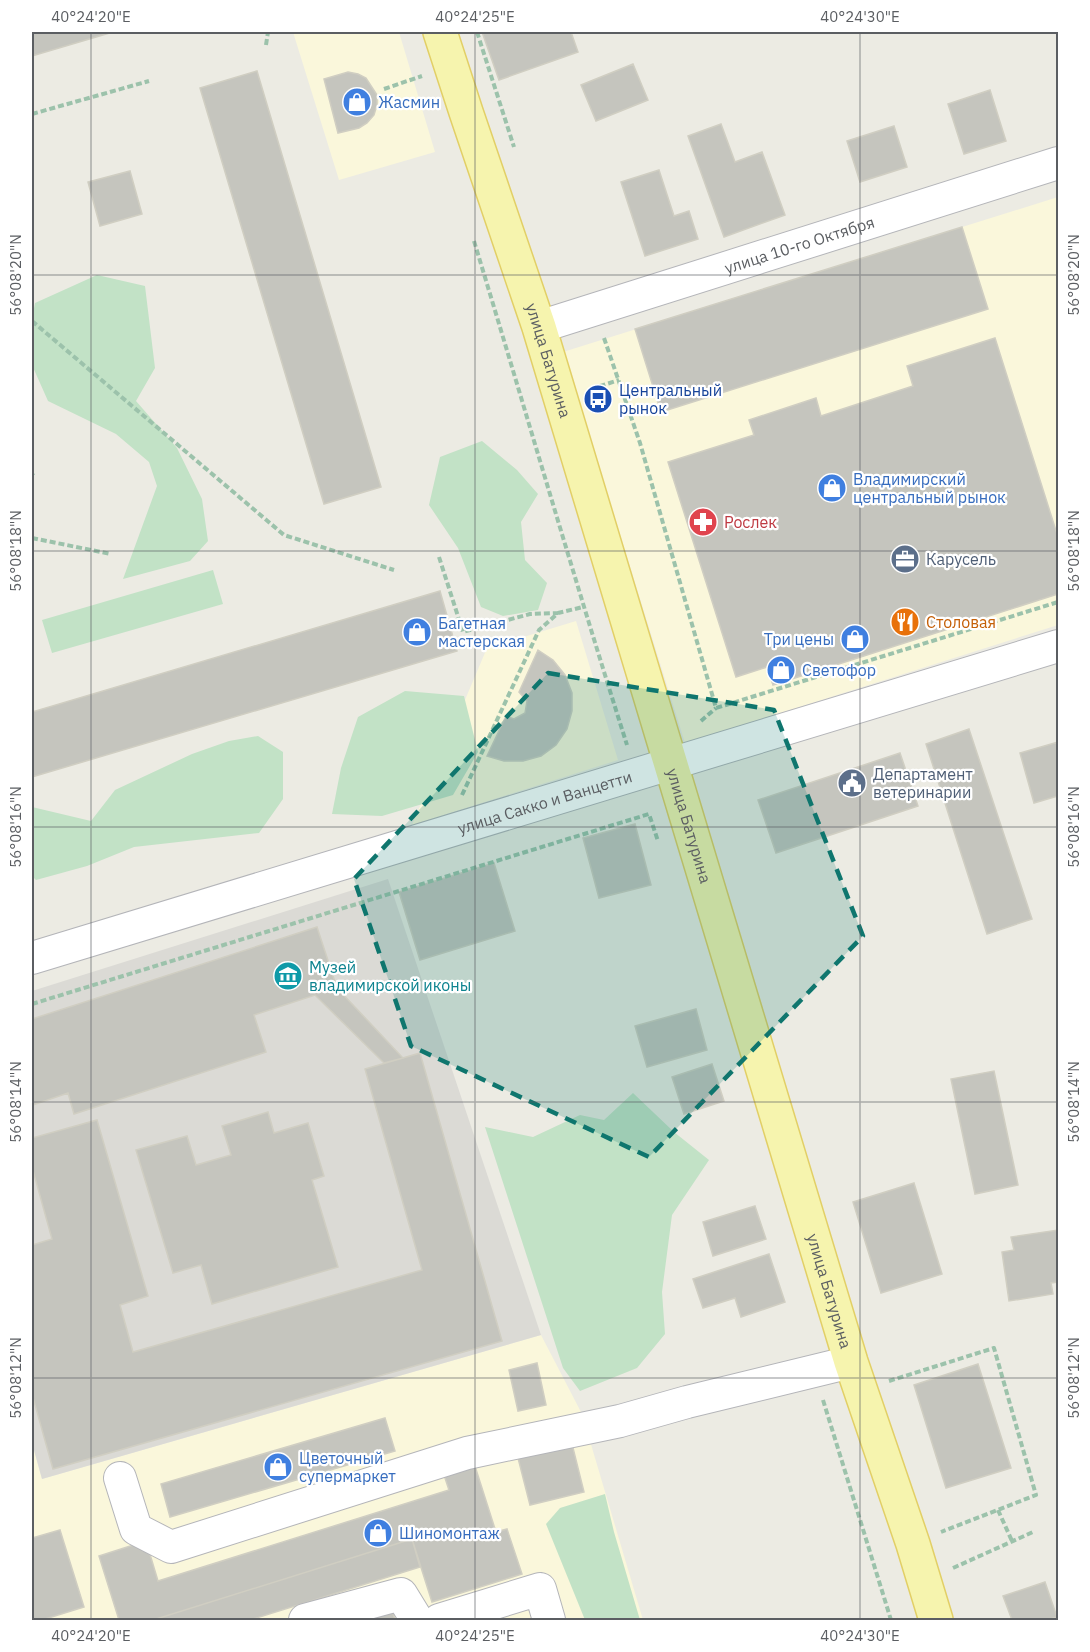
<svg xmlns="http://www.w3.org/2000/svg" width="1090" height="1652" viewBox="0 0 1090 1652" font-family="'IBM Plex Sans',sans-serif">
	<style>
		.commercial { fill: #faf7db }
		.industrial { fill: #dbdad5 }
		.green { fill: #c2e2c6 }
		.building { fill: #c5c5be; stroke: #d0cec2; stroke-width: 1.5 }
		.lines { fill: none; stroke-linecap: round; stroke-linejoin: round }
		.minor-casing { stroke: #b4b5b9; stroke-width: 34 }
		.major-casing { stroke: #e2cf66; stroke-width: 36 }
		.path { stroke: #9cc2ab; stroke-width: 4; stroke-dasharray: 6 3; stroke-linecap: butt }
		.minor { stroke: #fff; stroke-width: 32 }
		.major { stroke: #f6f4ae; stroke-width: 33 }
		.marked { fill: #0f766e; fill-opacity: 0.2; stroke: #0f766e; stroke-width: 4.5; stroke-dasharray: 12 8; stroke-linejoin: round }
		.ticks { fill: none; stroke: #5b5e62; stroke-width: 1.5; stroke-opacity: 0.45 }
		.labels { text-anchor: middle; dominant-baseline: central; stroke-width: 4.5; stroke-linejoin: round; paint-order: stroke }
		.shop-label { font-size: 16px; fill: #366cbe; stroke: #fff; text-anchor: start }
		.street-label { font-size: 16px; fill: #5b5e62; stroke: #fff }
		.transit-label { font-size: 16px; fill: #164399; stroke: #fff; text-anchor: start }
		.health-label { font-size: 16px; fill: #be3a42; stroke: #fff; text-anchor: start }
		.service-label { font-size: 16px; fill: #4e5e75; stroke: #fff; text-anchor: start }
		.food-label { font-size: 16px; fill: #c56008; stroke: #fff; text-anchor: start }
		.culture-label { font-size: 16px; fill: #0d838f; stroke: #fff; text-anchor: start }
		.neatline { fill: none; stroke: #5b5e62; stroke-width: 2 }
		.ticks-label { font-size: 15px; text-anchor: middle; fill: #5b5e62 }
	</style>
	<rect width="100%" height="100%" fill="#ecebe3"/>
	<path class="commercial" d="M293,32h106l36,120 -96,28z
		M1058,197v428l-373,118 -122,-391z
		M576,621l42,139 -206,65 75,-177z
		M541,1335l41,79 61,206h-611v-177l10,36z"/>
	<path class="industrial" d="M388,879l153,456 -499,144 -10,-36v-452z"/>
	<path class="green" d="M97,275l48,11 10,82 -19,33 41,47 25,51 6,42 -18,20 -67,18 34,-93 -8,-24 -33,-28 -68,-33 -16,-36v-46l3,-16z
		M482,441l35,29 21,24 -17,28 4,38 22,23 -9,27 -35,6 -22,-9 -23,-59 -29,-43 11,-48z
		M213,570l10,34 -171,49 -10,-33z
		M405,691l59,5 14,56 -25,43 -71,21 -50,-2 9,-46 17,-51z
		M258,736l25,16v47l-24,34 -125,14 -47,19 -51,14 -4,-4v-69l59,14 24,-31 77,-36 37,-13z
		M633,1093l41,39 35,28 -37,55 -10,77 3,42 -28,34 -57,23 -17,-23 -78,-241 48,10 47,-22 24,5z
		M605,1494l9,38 26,88h-55l-39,-96 14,-16z"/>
	<path class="building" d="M32,32h81l-81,24z
		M482,32h89l7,20 -79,28z
		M633,64l15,36 -52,21 -15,-36z
		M257,71l124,416 -57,17 -124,-416z
		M348,72l10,2 8,4 11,17v10l-3,10 -7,8 -8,5 -21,5 -14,-54z
		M990,90l16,51 -42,13 -16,-50z
		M721,124l14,38 27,-10 23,63 -61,22 -36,-101z
		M894,126l13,41 -47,15 -13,-41z
		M659,170l15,46 15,-5 9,28 -53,17 -24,-74z
		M130,171l12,43 -42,12 -12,-44z
		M962,227l26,82 -327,103 -26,-83z
		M995,338l63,199v57l-285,91 -6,-18 -31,10 -68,-215 86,-27 -5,-15 67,-22 5,18 92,-30 -6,-20z
		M440,591l17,60 -425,126v-65z
		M538,650l15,10 12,15 7,18v18l-5,18 -11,16 -15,11 -18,5h-19l-17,-5 19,-40 8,3 11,-6 2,-12 -8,-9z
		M969,729l63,190 -45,15 -61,-190z
		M1058,742v54l-24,7 -14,-50z
		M900,753l18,53 -142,47 -18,-53z
		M635,824l16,61 -52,13 -16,-60z
		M494,863l21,68 -95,29 -21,-68z
		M317,927l20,61 66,70 -19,5 -69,-68 -61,20 12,37 -192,62 -6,-21 -35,12 -1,-86z
		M696,1009l11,41 -60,17 -12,-41z
		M420,1053l82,288 -449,128 -21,-75v-149l20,-6 -20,-72v-29l65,-18 51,176 -28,9 13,47 289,-82 -57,-201z
		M712,1064l12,37 -40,13 -12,-37z
		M994,1071l24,114 -43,9 -24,-115z
		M268,1112l6,21 34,-10 16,53 -12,4 26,87 -126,37 -11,-39 -28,8 -37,-123 51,-14 9,29 35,-10 -9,-29z
		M914,1183l28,91 -61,19 -28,-91z
		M755,1206l11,33 -53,17 -10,-34z
		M1058,1230v52l-7,1 2,11 -44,7 -7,-49 12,-2 -3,-13z
		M769,1254l16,48 -44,15 -6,-19 -32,10 -10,-29z
		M537,1363l9,42 -28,6 -9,-41z
		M978,1364l33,104 -65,20 -32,-103z
		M385,1418l10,33 -225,66 -9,-33z
		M571,1440l13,52 -54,13 -13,-51z
		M474,1463l22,69 11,-3 15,45 -90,28 -20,-63 -259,81h-34l-20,-64 47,-15 12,40 291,-91 -6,-18z
		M60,1530l24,77 -42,13h-10v-82z
		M412,1539l8,28 -170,53h-97z
		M1045,1582l12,35 -10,3h-35l-9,-24z
		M391,1607l4,13h-45z"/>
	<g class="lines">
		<g class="minor-casing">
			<g id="minor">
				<path id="s1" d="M539,327l519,-164"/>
				<path id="s2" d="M32,958l1026,-312"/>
				<path d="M120,1478l16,51 35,18 296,-94 153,-32 67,-19 164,-40"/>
				<path d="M305,1620l96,-26 16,26"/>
				<path d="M439,1620l101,-31 9,31"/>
			</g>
		</g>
		<g class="major-casing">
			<g id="major">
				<path id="s3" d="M440,32l26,80 73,215 312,1035 62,182 23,76"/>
			</g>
		</g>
		<path class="path" d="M477,32l37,115
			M266,45l2,-13
			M384,89l38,-13
			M32,114l117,-33
			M474,241c51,168 100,337 153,504
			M32,321l252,214 110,35
			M604,338l36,105 76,265 342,-106
			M591,389l28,-9
			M32,474l2,-1
			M32,538l79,16
			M439,557l24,75 67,-18 28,-1
			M701,721l15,-13
			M462,795l77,-165 19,-17 25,-6
			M32,1004l617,-190 9,27
			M889,1381l105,-33 42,147 -95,37
			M823,1400l68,220
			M998,1510l14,31
			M953,1568l80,-36"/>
		<use href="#minor" class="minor"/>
		<use href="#major" class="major"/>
	</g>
	<path class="marked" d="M548,673l226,37 89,226 -214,221 -238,-111 -57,-167z"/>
	<path class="ticks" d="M91,32v1588M475,32v1588M860,32v1588M32,275h1026M32,551h1026M32,827h1026M32,1102h1026M32,1378h1026"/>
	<defs>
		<g id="shop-disc" transform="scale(1.5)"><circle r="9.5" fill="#3f7fe0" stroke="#fff"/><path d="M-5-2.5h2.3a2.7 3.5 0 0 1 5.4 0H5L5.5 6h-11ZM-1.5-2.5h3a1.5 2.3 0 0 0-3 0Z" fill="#fff"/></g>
		<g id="bus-disc" transform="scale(1.5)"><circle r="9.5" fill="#1a4fb4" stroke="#fff"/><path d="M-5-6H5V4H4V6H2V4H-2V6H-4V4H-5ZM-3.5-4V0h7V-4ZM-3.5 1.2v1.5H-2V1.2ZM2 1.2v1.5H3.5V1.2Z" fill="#fff"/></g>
		<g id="pharmacy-disc" transform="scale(1.5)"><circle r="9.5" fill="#e0444e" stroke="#fff"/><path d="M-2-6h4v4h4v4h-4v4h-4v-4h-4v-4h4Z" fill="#fff"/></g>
		<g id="office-disc" transform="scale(1.5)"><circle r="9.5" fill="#5c6f8a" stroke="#fff"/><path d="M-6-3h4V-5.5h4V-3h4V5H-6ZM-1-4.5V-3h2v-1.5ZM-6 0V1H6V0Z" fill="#fff"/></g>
		<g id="restaurant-disc" transform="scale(1.5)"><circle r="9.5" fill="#e8710a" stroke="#fff"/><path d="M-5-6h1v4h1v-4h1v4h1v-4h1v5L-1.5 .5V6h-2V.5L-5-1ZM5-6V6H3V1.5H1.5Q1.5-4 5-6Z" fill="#fff"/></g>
		<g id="civic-disc" transform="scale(1.5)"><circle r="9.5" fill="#5c6f8a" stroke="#fff"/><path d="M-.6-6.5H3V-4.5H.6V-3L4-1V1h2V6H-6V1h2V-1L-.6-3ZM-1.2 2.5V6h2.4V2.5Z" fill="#fff"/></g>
		<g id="museum-disc" transform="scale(1.5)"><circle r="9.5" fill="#0f9aa8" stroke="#fff"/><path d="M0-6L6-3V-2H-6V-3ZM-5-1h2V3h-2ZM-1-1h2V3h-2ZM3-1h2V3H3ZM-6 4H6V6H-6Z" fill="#fff"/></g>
	</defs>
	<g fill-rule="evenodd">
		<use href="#shop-disc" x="357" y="102"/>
		<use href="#bus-disc" x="598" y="399"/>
		<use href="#shop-disc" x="832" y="488"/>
		<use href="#pharmacy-disc" x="703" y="522"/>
		<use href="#office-disc" x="905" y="559"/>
		<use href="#restaurant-disc" x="905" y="622"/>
		<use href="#shop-disc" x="417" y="632"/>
		<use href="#shop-disc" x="855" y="639"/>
		<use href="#shop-disc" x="781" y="670"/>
		<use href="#civic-disc" x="852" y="783"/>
		<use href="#museum-disc" x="288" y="976"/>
		<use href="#shop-disc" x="278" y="1467"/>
		<use href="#shop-disc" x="378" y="1533"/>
	</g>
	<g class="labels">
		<g class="shop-label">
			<text x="378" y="102">Жасмин</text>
			<text x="853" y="479">Владимирский<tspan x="853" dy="18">центральный рынок</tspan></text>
			<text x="438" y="623">Багетная<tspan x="438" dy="18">мастерская</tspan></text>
			<text x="834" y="639" text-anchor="end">Три цены</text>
			<text x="802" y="670">Светофор</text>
			<text x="299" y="1458">Цветочный<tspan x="299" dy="18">супермаркет</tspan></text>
			<text x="399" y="1533">Шиномонтаж</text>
		</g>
		<g class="street-label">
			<text stroke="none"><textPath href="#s1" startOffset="273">улица 10-го Октября</textPath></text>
			<text stroke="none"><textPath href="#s3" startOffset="346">улица Батурина</textPath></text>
			<text stroke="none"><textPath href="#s2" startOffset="536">улица Сакко и Ванцетти</textPath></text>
			<text stroke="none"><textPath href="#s3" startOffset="832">улица Батурина</textPath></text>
			<text stroke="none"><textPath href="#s3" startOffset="1318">улица Батурина</textPath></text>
		</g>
		<g class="transit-label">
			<text x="619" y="390">Центральный<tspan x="619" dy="18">рынок</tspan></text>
		</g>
		<g class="health-label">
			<text x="724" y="522">Рослек</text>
		</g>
		<g class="service-label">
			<text x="926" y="559">Карусель</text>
			<text x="873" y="774">Департамент<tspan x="873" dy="18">ветеринарии</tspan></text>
		</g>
		<g class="food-label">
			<text x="926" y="622">Столовая</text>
		</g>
		<g class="culture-label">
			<text x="309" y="967">Музей<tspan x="309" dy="18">владимирской иконы</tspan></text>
		</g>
	</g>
	<rect width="1090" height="1652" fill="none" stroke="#ffffff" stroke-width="66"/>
	<rect x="33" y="33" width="1024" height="1586" class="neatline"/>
	<g class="ticks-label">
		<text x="91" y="22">40°24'20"E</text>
		<text x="475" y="22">40°24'25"E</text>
		<text x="860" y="22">40°24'30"E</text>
		<text transform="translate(16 275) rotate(-90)" y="5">56°08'20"N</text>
		<text transform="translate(1074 275) rotate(-90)" y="5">56°08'20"N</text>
		<text transform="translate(16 551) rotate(-90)" y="5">56°08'18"N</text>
		<text transform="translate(1074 551) rotate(-90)" y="5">56°08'18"N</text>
		<text transform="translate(16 827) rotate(-90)" y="5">56°08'16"N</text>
		<text transform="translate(1074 827) rotate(-90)" y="5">56°08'16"N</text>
		<text transform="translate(16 1102) rotate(-90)" y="5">56°08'14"N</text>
		<text transform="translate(1074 1102) rotate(-90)" y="5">56°08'14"N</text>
		<text transform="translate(16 1378) rotate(-90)" y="5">56°08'12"N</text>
		<text transform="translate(1074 1378) rotate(-90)" y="5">56°08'12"N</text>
		<text x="91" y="1641">40°24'20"E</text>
		<text x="475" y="1641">40°24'25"E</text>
		<text x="860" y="1641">40°24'30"E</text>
	</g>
</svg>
